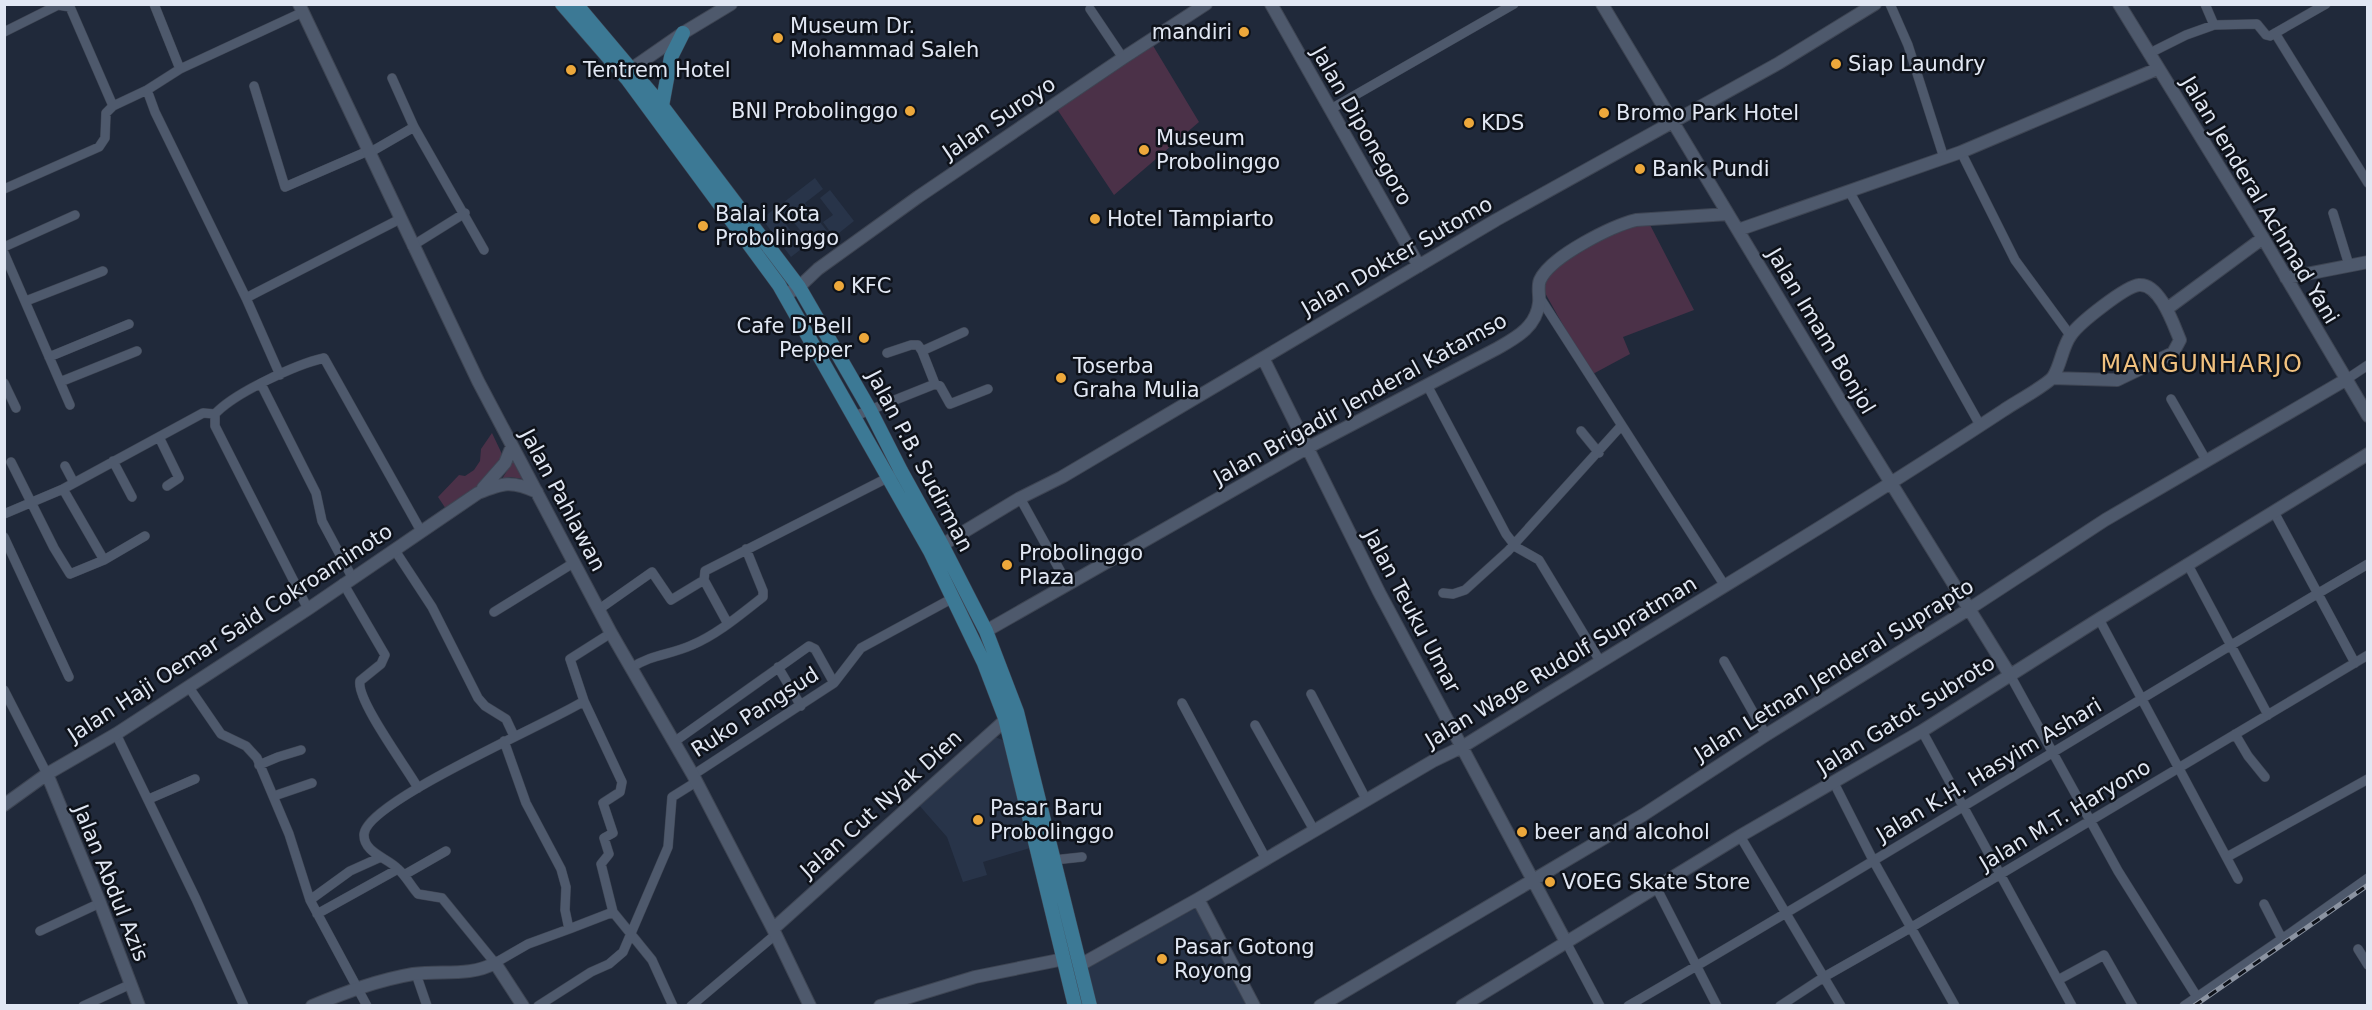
<svg xmlns="http://www.w3.org/2000/svg" width="2372" height="1010" viewBox="0 0 2372 1010" font-family="'DejaVu Sans',sans-serif">
	<style>
		.built { fill: #283449 }
		.green { fill: #4b3148 }
		.lines { fill: none; stroke-linecap: round; stroke-linejoin: round }
		.street-casing { stroke: #3e4553; stroke-width: 10 }
		.secondary-casing { stroke: #3e4553; stroke-width: 14 }
		.primary-casing { stroke: #3e4553; stroke-width: 15 }
		.street { stroke: #4e596c; stroke-width: 9 }
		.secondary { stroke: #4e596c; stroke-width: 12 }
		.primary { stroke: #3c7995; stroke-width: 14 }
		.rail-casing { stroke: #8b93a1; stroke-width: 5 }
		.rail { stroke: #0e121a; stroke-width: 3; stroke-dasharray: 9; stroke-linecap: butt }
		.poi-dot { fill: #eda83b; stroke: #0e121a; stroke-width: 2 }
		.labels { text-anchor: middle; dominant-baseline: central; stroke-width: 5; stroke-linejoin: round; paint-order: stroke }
		.poi-label { font-size: 21px; fill: #e1e7f3; stroke: #0e121a; text-anchor: start }
		.street-label { font-size: 21px; fill: #e1e7f3; stroke: #0e121a }
		.quarter-label { font-size: 24px; letter-spacing: 1.5px; fill: #f1c17f; stroke: #0e121a }
	</style>
	<rect width="100%" height="100%" fill="#20293a"/>
	<path class="built" d="M815,178l8,11 -18,14 22,28 -16,13 -19,-24 -6,3 -11,-14z
		M830,190l24,31 -20,16 -11,-15 10,-7 -13,-17z
		M774,209l21,27 6,-4 8,11 -18,14 -29,-38z
		M990,735l15,6 25,107 -47,14 4,13 -24,7 -16,-45 -29,-33z
		M1196,908l50,97h-149l-10,-38z"/>
	<path class="green" d="M1152,44l47,78 -85,73 -57,-86z
		M1647,219l47,91 -71,27 7,17 -39,21 -51,-91 15,-20 32,-21z
		M492,433l9,19 1,8 -26,30 -30,19 -8,-12 21,-22 6,1 9,-6 6,-9 1,-12z
		M513,461l10,18 -13,-2 -8,2z"/>
	<g class="lines">
		<g class="street-casing">
			<path id="street" d="M154,4l26,65
				M1890,4l18,41 36,113
				M2205,4l9,21
				M1090,9l33,49
				M4,32l54,-27 12,2 43,99
				M2275,33l93,150
				M2148,54l38,-19 28,-10 43,-1 9,11 4,1 56,-32
				M392,78l22,49 70,123
				M254,86l31,101 83,-36
				M147,90l8,22 91,186 154,-79
				M1331,109l183,-105
				M1961,152l54,108 55,75
				M369,153l45,-26
				M4,189l95,-42 6,-9 1,-25 7,-7 34,-16 33,-21 123,-57
				M1849,191l131,234
				M2333,213l16,52
				M412,246l53,-33
				M4,247l71,-32
				M4,253l66,152
				M246,298l34,77
				M1540,298l185,288
				M26,301l77,-30
				M922,351l42,-19
				M887,353l24,-8h7l4,6 13,33
				M49,357l80,-33
				M2347,379l21,-14
				M60,382l77,-31
				M4,383l12,25
				M261,384l55,109 6,28 30,56
				M1427,385l79,149 10,13 23,13 61,101
				M2171,399l35,61
				M855,416l80,-32 5,2 10,18 38,-15
				M1581,431l18,22
				M159,437l20,41 -12,8
				M113,461l19,36
				M11,462l43,86 16,26 34,-14 41,-24
				M65,466l9,17
				M63,489l41,71
				M1020,498l48,87
				M2274,512l81,151
				M4,514l59,-25 140,-76 12,1
				M4,537l65,140
				M394,549l38,58 46,91 7,8 21,13 8,17
				M2188,565l80,150
				M343,583l42,72 -4,9 -21,17c-4,19 47,87 58,107
				M1443,593l10,1 12,-4 43,-39 113,-125
				M308,609l-93,-183v-12c19,-21 82,-50 109,-56l97,173
				M598,610l54,-38 19,28 33,-20
				M494,612l81,-50
				M2099,619l139,260
				M728,624l-24,-44 1,-9 188,-96
				M1724,661l42,74
				M778,667l23,39
				M631,668c21,-14 39,-13 61,-23 26,-11 49,-31 71,-48v-6l-17,-42
				M2010,675l108,196 79,126
				M188,686l33,48 25,12 11,12 32,76 21,66 57,106
				M4,690l43,84
				M1311,694l56,107
				M584,701l38,81 -2,10 -17,11 10,30 -9,5 5,16 -8,10 12,48 39,48 21,46
				M1182,703l84,156
				M1255,725l59,105
				M1922,731l150,275
				M116,734l80,165 48,107
				M2235,734l13,22 17,21
				M504,741l22,62 35,66 5,18 -1,23 4,19 -41,15 -33,19 -53,-65 -24,-4c-7,-8 -12,-18 -20,-25 -10,-11 -34,-16 -34,-34 0,-33 188,-113 220,-134l-14,-42 41,-26
				M674,742l135,-96 6,3 19,34
				M259,765l19,-8 23,-7
				M693,775l141,-92 27,-35 92,-50
				M1834,783l39,77 82,146
				M274,796l38,-13
				M149,799l46,-20
				M1740,836l101,170
				M2227,857l141,-78
				M1054,860l28,-3
				M404,875l42,-24
				M1656,887l61,119
				M310,900l40,-29 31,-14
				M2264,904l18,35 86,-61
				M317,914l81,-45
				M569,929l44,-17
				M40,931l60,-28
				M1566,942l34,64
				M2358,949l10,16
				M416,974l11,32
				M2058,980l46,-25 29,51
				M83,1006l48,-22
				M538,1006l53,-34 18,-8 14,-12 45,-105 4,-50 24,-15
				M691,1006l84,-71
				M1628,1006c249,-144 492,-297 740,-442
				M1780,1006l44,-29 88,-50 456,-272
				M2184,1006l98,-67"/>
		</g>
		<g class="secondary-casing">
			<path id="secondary" d="M299,4l179,377 133,252 82,142 80,154 37,77
				M1271,4l148,262
				M1602,4l245,408 163,263
				M2119,4l144,234 105,178
				M624,74l59,-41 48,-29
				M1738,230l223,-78 196,-83
				M2286,278l82,-16
				M785,295l14,-8 19,-18 100,-72 205,-139 83,-54
				M2168,308l95,-70
				M1263,358l116,234 187,350
				M483,488l22,-25 7,-17
				M942,545l78,-47 42,-21 434,-257 283,-157 96,-59
				M986,631l321,-183 191,-100c19,-11 38,-21 41,-45 1,-7 -2,-16 1,-23 11,-24 72,-54 96,-60l92,-6
				M47,774l53,129 39,103
				M4,805l43,-31 69,-40 192,-125 170,-116c25,-10 33,-13 59,-1
				M1198,899l56,107
				M773,929l238,-214
				M1080,965l118,-66 235,-138 29,-14c180,-112 364,-220 542,-337 10,-7 43,-25 49,-33 8,-12 9,-30 18,-42 8,-12 55,-49 68,-50 21,-2 35,41 41,55l-7,13 -56,27 -65,-2
				M312,1006c34,-14 66,-26 101,-32 28,-4 57,3 82,-11l28,43
				M880,1006l95,-29 89,-18
				M1320,1006l323,-191 123,-80 203,-126 136,-89 242,-141
				M1462,1006l278,-170 182,-105 177,-112 269,-165"/>
		</g>
		<g class="primary-casing">
			<path id="primary" d="M562,4l66,76 151,205 151,266 54,112 21,55 70,288
				M576,4l86,102 137,181 71,123 31,61 41,74 44,86 31,81 73,294
				M662,106l9,-49 12,-24"/>
		</g>
		<use href="#street" class="street"/>
		<use href="#secondary" class="secondary"/>
		<use href="#primary" class="primary"/>
		<g class="rail-casing">
			<path id="rail" d="M2194,1006l174,-121"/>
		</g>
		<use href="#rail" class="rail"/>
	</g>
	<g class="poi-dot">
		<circle cx="1244" cy="32" r="6"/>
		<circle cx="778" cy="38" r="6"/>
		<circle cx="1836" cy="64" r="6"/>
		<circle cx="571" cy="70" r="6"/>
		<circle cx="910" cy="111" r="6"/>
		<circle cx="1604" cy="113" r="6"/>
		<circle cx="1469" cy="123" r="6"/>
		<circle cx="1144" cy="150" r="6"/>
		<circle cx="1640" cy="169" r="6"/>
		<circle cx="1095" cy="219" r="6"/>
		<circle cx="703" cy="226" r="6"/>
		<circle cx="839" cy="286" r="6"/>
		<circle cx="864" cy="338" r="6"/>
		<circle cx="1061" cy="378" r="6"/>
		<circle cx="1007" cy="565" r="6"/>
		<circle cx="978" cy="820" r="6"/>
		<circle cx="1522" cy="832" r="6"/>
		<circle cx="1550" cy="882" r="6"/>
		<circle cx="1162" cy="959" r="6"/>
	</g>
	<g class="labels">
		<g class="poi-label">
			<text x="790" y="26">Museum Dr.<tspan x="790" dy="24">Mohammad Saleh</tspan></text>
			<text x="1232" y="32" text-anchor="end">mandiri</text>
			<text x="1848" y="64">Siap Laundry</text>
			<text x="583" y="70">Tentrem Hotel</text>
			<text x="898" y="111" text-anchor="end">BNI Probolinggo</text>
			<text x="1616" y="113">Bromo Park Hotel</text>
			<text x="1481" y="123">KDS</text>
			<text x="1156" y="138">Museum<tspan x="1156" dy="24">Probolinggo</tspan></text>
			<text x="1652" y="169">Bank Pundi</text>
			<text x="715" y="214">Balai Kota<tspan x="715" dy="24">Probolinggo</tspan></text>
			<text x="1107" y="219">Hotel Tampiarto</text>
			<text x="851" y="286">KFC</text>
			<text x="852" y="326" text-anchor="end">Cafe D'Bell<tspan x="852" dy="24">Pepper</tspan></text>
			<text x="1073" y="366">Toserba<tspan x="1073" dy="24">Graha Mulia</tspan></text>
			<text x="1019" y="553">Probolinggo<tspan x="1019" dy="24">Plaza</tspan></text>
			<text x="990" y="808">Pasar Baru<tspan x="990" dy="24">Probolinggo</tspan></text>
			<text x="1534" y="832">beer and alcohol</text>
			<text x="1562" y="882">VOEG Skate Store</text>
			<text x="1174" y="947">Pasar Gotong<tspan x="1174" dy="24">Royong</tspan></text>
		</g>
		<g class="street-label">
			<text transform="translate(999 118) rotate(-34)">Jalan Suroyo</text>
			<text transform="translate(1362 126) rotate(60)">Jalan Diponegoro</text>
			<text transform="translate(2260 200) rotate(59)">Jalan Jenderal Achmad Yani</text>
			<text transform="translate(1397 256) rotate(-30)">Jalan Dokter Sutomo</text>
			<text transform="translate(1821 331) rotate(59)">Jalan Imam Bonjol</text>
			<text transform="translate(1360 399) rotate(-29)">Jalan Brigadir Jenderal Katamso</text>
			<text transform="translate(920 461) rotate(62)">Jalan P.B. Sudirman</text>
			<text transform="translate(563 500) rotate(62)">Jalan Pahlawan</text>
			<text transform="translate(1412 611) rotate(62)">Jalan Teuku Umar</text>
			<text transform="translate(230 633) rotate(-33)">Jalan Haji Oemar Said Cokroaminoto</text>
			<text transform="translate(1561 662) rotate(-31)">Jalan Wage Rudolf Supratman</text>
			<text transform="translate(1834 670) rotate(-32)">Jalan Letnan Jenderal Suprapto</text>
			<text transform="translate(755 712) rotate(-33)">Ruko Pangsud</text>
			<text transform="translate(1906 715) rotate(-32)">Jalan Gatot Subroto</text>
			<text transform="translate(1989 770) rotate(-31)">Jalan K.H. Hasyim Ashari</text>
			<text transform="translate(881 804) rotate(-42)">Jalan Cut Nyak Dien</text>
			<text transform="translate(2065 815) rotate(-31)">Jalan M.T. Haryono</text>
			<text transform="translate(111 883) rotate(68)">Jalan Abdul Azis</text>
		</g>
		<g class="quarter-label">
			<text x="2202" y="364">MANGUNHARJO</text>
		</g>
	</g>
	<rect width="2372" height="1010" fill="none" stroke="#e1e7f3" stroke-width="12"/>
</svg>
